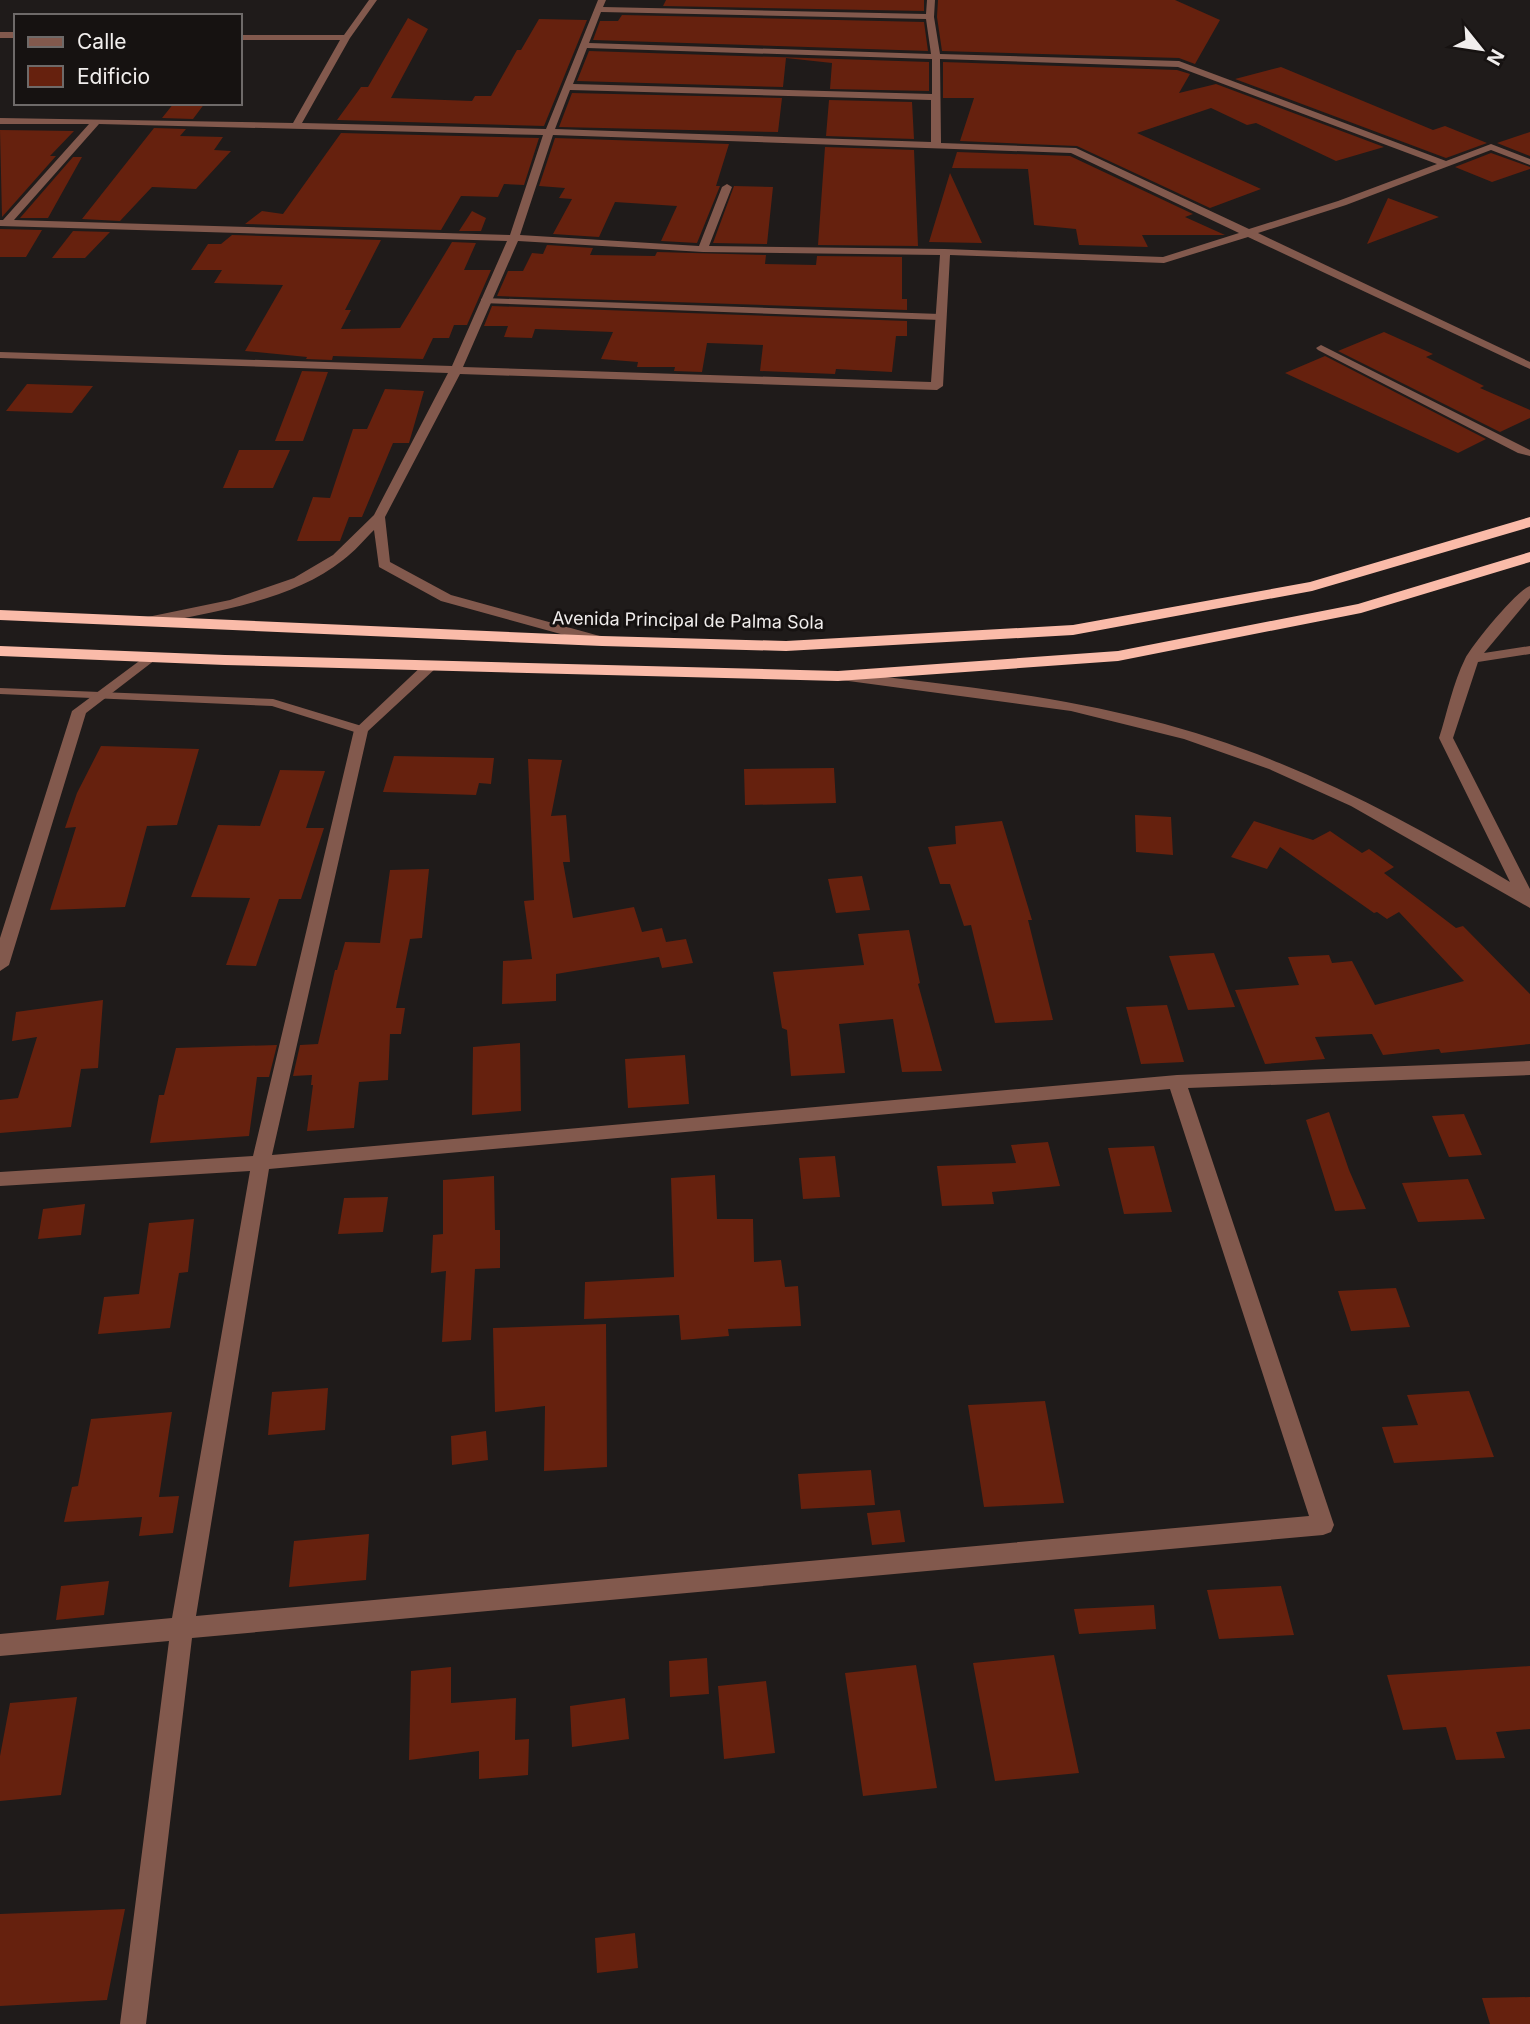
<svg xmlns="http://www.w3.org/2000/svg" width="1530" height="2024" viewBox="0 0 1530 2024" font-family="Inter,sans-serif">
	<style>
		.building { fill: #66210e }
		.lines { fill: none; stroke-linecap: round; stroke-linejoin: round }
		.lane { fill: #82594d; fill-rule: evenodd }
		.street { fill: #82594d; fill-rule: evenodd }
		.highway { fill: #fabba9; fill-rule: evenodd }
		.labels { text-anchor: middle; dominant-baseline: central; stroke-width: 6; stroke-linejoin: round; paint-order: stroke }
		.far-street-label { font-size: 18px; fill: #f1eeed; stroke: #161211 }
	</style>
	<rect width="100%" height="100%" fill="#1f1b1a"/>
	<path class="building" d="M666,0h258v11l-261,-5z
		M938,0h237l45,20 -25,44 -16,-6 -237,-7 -5,-34z
		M622,15l302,7 4,29 -335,-11 7,-19h18z
		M408,18l20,11 -37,69 81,3 3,-5h16l26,-46h4l18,-31 48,1 -43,106 -207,-6 24,-33h7z
		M589,51l340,11v29l-99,-2 2,-26 -46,-5 -3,29 -206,-6z
		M943,62l234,8 13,4 -11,19 37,-9 168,63 -48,14 -80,-38 -9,2 -36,-17 -74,25 124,56 -51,19 -133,-62 -117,-5 14,-43h-31z
		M1281,67l152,63 12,-4 42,17 -41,15 -211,-79z
		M572,93l210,5 -4,34 -219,-5z
		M829,100l83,2 2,37 -88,-3z
		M174,103h31l-12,16 -31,-1z
		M154,128l32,1 -6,7 43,1 -9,13 17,1 -35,38 -44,-2 -32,34 -38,-2z
		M0,130l74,1 -24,25h6l-54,61z
		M1530,132v24l-33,-13z
		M341,133l198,5 -15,47 -20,-1 -6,13 -37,-1 -20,34 -196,-6 17,-13 21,3z
		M555,138l174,6 -13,42h4l-23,57 -36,-2 16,-35 -62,-4 -16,35 -46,-3 19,-35 -13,-1 6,-10 -26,-2z
		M825,147l89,3 4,96 -100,-1z
		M957,152l113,4 123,58 -8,3 40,18h-83l6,12 -69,-2 -3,-16 -42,-4 -6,-56 -76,-1z
		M1491,153l39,14v2l-38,13 -37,-15z
		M73,157h9l-34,61h-28z
		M950,173l32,70 -53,-1z
		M734,186l39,1 -6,57 -54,-1z
		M1388,198l51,19 -72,27z
		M472,211l14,7 -5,13h-22z
		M0,229l42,1 -16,27h-26z
		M73,231l37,1 -25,26h-33z
		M232,235l149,5 -36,70h6l-10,19 59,-1 52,-86 24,1 -12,27h27l-24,55h-13l-5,13h-16l-10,21 -90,-3 -1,4 -26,-1 1,-2 -62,-6 38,-66 -69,-2 8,-13h-31l17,-26h13z
		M547,245l46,3 -3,7 65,1 2,-4 109,3 -1,9 51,1 1,-9 85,1v42h5v11l-410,-14 11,-25h15l9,-18 11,1z
		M492,306l415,15v15h-11l-4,36 -56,-3 -1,5 -75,-3 3,-26 -56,-2 -5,29 -28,-1 1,-4h-38l1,-5 -37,-3 12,-27 -78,-3 -3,9 -28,-1 4,-11h-24z
		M1384,332l49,22 -7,3 58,29 -4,2 50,22v8l-30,14 -162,-81z
		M1325,356l161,83 -28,14 -173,-80z
		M302,371l26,1 -25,69h-28z
		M27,384l66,2 -21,27 -66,-2z
		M385,389l39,2 -15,52h-16l-31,74h-13l-9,24h-43l16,-44 17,1 23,-69h14z
		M239,450h51l-17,38h-50z
		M101,746l98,3 -22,76 -30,1 -22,81 -75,3 26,-83 -11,1 12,-35z
		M394,756l100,2 -3,26 -12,-1 -3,12 -93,-3z
		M528,759l34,1 -11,56 15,-1 4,47h-7l10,56 61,-11 8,25 20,-4 4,14 20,-3 7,24 -31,5 -3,-11 -103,17v27l-54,3 1,-43 29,-2 -8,-58 10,-1z
		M834,768l2,35 -91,2 -1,-36z
		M280,770l45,1 -19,57h18l-23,71h-22l-23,67 -30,-1 24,-67 -59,-1 27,-72 42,1z
		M1135,815l36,2 2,38 -37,-3z
		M1002,821l30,99h-4l25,100 -58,3 -24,-98 -7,1 -14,-42h-10l-12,-37 28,-3 -1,-18z
		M1254,821l59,19 17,-9 32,22 7,-4 25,18 -10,6 72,55 7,-2 67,68v50l-89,9 -2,-4 -56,6 -11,-21 -57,3 10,22 -60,5 -30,-74 64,-5 -11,-28 41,-2 3,8 20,-2 23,44 89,-24 -65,-69 -12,7 -10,-7 -3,1 -94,-66 -13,22 -36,-12z
		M429,869l-7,69 -12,1 -14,69h9l-4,26h-11l-2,46 -29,2 -5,46 -47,3 6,-46h-2l1,-10 -19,1 7,-31 18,-1 17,-74h2l8,-28 35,1 10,-73z
		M862,876l8,34 -34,3 -8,-34z
		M909,930l11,53 -2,1 24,87 -40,1 -9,-53 -54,5 6,49 -54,3 -4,-46 -5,-2 -9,-56 91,-7 -6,-31z
		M1214,953l21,54 -47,3 -19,-54z
		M103,1000l-5,68 -17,1 -10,58 -71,6v-33l18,-2 19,-61 -25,4 4,-29z
		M1167,1005l17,57 -43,2 -15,-57z
		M520,1043l1,68 -49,4 1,-68z
		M277,1045l-8,32h-12l-8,59 -99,7 9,-48h5l12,-47z
		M685,1055l4,49 -61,4 -3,-49z
		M1329,1112l20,58 17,39 -31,2 -29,-91z
		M1464,1114l18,41 -33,2 -17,-41z
		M1048,1142l12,44 -68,6 2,12 -52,2 -5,-40 79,-3 -5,-18z
		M1154,1146l18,66 -48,2 -16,-66z
		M835,1156l5,41 -37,2 -4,-41z
		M715,1175l2,44h36l1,43 27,-2 4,27 13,-1 3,40 -73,3 1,7 -48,4 -2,-25 -95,4 1,-37 89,-5 -3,-99z
		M494,1176l1,54h5v38l-25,1 -4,71 -29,2 4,-71 -15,2 2,-38 10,-1v-54z
		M1468,1179l17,40 -67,3 -16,-39z
		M388,1197l-5,35 -45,2 6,-36z
		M85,1204l-4,31 -43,4 5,-30z
		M194,1219l-6,53 -9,1 -9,55 -72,6 6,-37 35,-3 10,-71z
		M1396,1288l14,39 -59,4 -13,-40z
		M606,1324l1,143 -63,4 1,-65 -50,6 -2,-84z
		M328,1388l-3,42 -57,5 4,-43z
		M1469,1391l25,66 -100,6 -12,-36 36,-2 -11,-30z
		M1045,1401l19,102 -80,4 -16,-102z
		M172,1412l-13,85 20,-1 -6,37 -34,3 3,-19 -78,5 8,-35 6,-1 13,-67z
		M486,1431l2,29 -36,5 -1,-29z
		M871,1470l4,35 -74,4 -3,-35z
		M900,1510l5,32 -33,3 -5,-32z
		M369,1534l-3,46 -77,7 5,-46z
		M109,1581l-5,34 -48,5 5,-34z
		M1281,1586l13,49 -75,4 -12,-49z
		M1154,1605l2,24 -77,5 -5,-25z
		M1054,1655l25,118 -84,8 -22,-118z
		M707,1658l2,36 -39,3 -1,-36z
		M916,1665l21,123 -74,8 -18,-123z
		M1530,1666v63l-34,3 9,26 -49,2 -10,-33 -43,3 -16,-55z
		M451,1667v36l65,-5 -1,42 14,-1 -1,36 -49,4v-28l-70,9 2,-89z
		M766,1681l9,72 -51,6 -6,-73z
		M77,1697l-16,98 -61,6v-45l10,-53z
		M625,1698l4,41 -57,8 -2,-41z
		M125,1909l-18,91 -107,6v-92z
		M635,1933l3,35 -41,5 -2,-35z
		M1530,1997v27h-40l-8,-26z"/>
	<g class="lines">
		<path class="lane" d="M484,298l456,16 4,3 -4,3 -459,-17v-4z
			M1321,345l209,105v6l-12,-3 -200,-103 -2,-2z
			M0,688l273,11 92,28 2,3 -6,4 -89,-28 -272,-12z"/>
		<path class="street" d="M369,0h8l-27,38 -48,85 244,6 52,-129h8l-3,7 323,7 1,-14h8l-1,17 6,37 239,7 267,100 45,-17 39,15v6l-39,-15 -145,55 -88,28 272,129v7l-282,-132 -84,26 -214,-8 -7,131 -6,4 -477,-16 -75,143 5,45 61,33 156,43v6h-10l-156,-43 -62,-34 -5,-37c-10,10 -20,22 -31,30 -52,42 -137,53 -200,66l-5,-1v-6l92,-19 64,-22 39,-23 41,-40 74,-142 -448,-15v-6l452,14 55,-125 -507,-15v-6h3l86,-96h-89v-6l293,5 47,-83h-100v-5h104zM601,12l325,7 5,35 -342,-11zM587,48l345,11v35l-359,-10zM940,59l238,8 259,97 -99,37 -89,28 -173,-81 -135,-5zM570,90l361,10v42l-376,-13zM99,124l444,11 -33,100 -496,-15zM553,135l518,18 168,80 -76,24 -218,-8 -236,-3 23,-59 -5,-3 -5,3 -23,59 -179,-11zM518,241l185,11 237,3 -9,127 -468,-15z
			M0,32h16v6h-16z
			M1530,586v12l-46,55 46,-7v8l-52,8 -25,76 77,151v19l-179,-102 -82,-37 -85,-30 -113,-28 -230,-31 -7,-4 7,-4c103,12 207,22 308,48 129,32 248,94 361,162l-71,-144c8,-25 14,-55 26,-79 7,-14 52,-69 65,-73z
			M150,653l7,4 -2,3 -69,53 -77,252 -9,6v-33l72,-227z
			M431,661l7,4 -2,3 -68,63 -96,424 905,-80 353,-14v14l-342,13 146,437 -3,7 -8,3 -1131,103 -46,386h-26l49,-383 -169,15v-22l172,-16 78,-447 -250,15v-14l253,-16 101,-426 72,-68zM1170,1089l139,427 -1113,100 73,-447z"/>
		<path class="highway" d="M1530,517v10l-218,64 -239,44 -287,16 -184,-5 -602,-26v-10l602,26 184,5 287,-16 237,-43z
			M1530,552v10l-169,51 -243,48 -280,20 -613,-16 -225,-9v-10l225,9 613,16 280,-20 240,-47z"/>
	</g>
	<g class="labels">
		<g class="far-street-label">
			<text transform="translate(688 620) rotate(1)">Avenida Principal de Palma Sola</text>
		</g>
	</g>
	<rect x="14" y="14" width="228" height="91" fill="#161211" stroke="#6e6a69" stroke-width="2"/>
	<rect x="28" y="37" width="35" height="10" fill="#82594d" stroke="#6e6a69" stroke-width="2"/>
	<text x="77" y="49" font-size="21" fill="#f1eeed">Calle</text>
	<rect x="28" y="66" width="35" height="21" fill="#66210e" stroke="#6e6a69" stroke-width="2"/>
	<text x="77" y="84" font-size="21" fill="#f1eeed">Edificio</text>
	<g transform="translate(1481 49) rotate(120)" stroke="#161211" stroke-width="5" paint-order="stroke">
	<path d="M0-5L12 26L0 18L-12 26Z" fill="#f1eeed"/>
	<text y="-10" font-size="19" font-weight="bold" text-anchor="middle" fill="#f1eeed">N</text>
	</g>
</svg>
